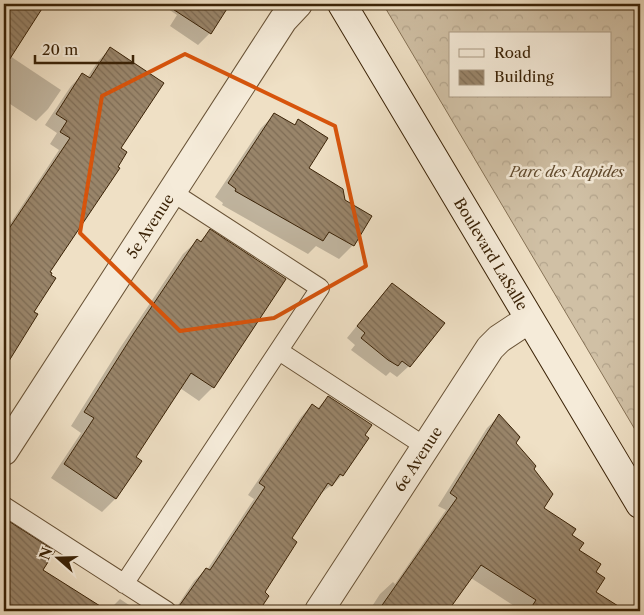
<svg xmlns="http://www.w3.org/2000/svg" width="644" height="615" viewBox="0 0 644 615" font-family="'Libre Caslon Text',serif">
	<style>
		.forest { fill: url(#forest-crowns); stroke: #867256; fill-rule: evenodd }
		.shadow { fill: #0003 }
		.building { fill: url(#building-back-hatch); stroke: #3b2307 }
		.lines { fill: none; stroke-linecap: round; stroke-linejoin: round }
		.service-casing { stroke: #685236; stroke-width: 20 }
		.minor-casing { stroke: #685236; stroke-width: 30 }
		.secondary-casing { stroke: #3b2307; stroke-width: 30 }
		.service { stroke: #f5ebd9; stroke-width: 18 }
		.minor { stroke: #f5ebd9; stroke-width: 28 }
		.secondary { stroke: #f5ebd9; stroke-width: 28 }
		.marked { fill: none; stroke: #d7540c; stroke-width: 4; stroke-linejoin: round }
		.labels { text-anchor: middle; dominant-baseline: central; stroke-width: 5; stroke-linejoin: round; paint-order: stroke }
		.park-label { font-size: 15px; font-style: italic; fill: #604a2e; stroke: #f5ebd9 }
		.street-label { font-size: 15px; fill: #3b2307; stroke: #f5ebd9 }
	</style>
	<defs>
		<pattern id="forest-crowns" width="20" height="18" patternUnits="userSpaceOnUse" patternTransform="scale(1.25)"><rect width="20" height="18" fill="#d0c0a5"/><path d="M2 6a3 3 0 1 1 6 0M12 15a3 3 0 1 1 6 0" fill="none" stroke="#b4a58d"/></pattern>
		<pattern id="building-back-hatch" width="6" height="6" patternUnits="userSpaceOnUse" patternTransform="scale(1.25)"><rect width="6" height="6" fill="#99856a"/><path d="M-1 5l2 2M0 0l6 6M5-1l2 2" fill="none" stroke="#7e6c55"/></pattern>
	</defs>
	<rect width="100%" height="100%" fill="#efe0c5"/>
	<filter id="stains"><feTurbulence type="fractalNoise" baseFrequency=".004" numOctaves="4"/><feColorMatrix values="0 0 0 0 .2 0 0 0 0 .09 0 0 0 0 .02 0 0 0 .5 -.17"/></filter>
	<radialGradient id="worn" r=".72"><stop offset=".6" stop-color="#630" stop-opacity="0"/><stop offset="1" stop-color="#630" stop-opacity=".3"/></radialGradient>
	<path class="forest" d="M383,4h257v434zM450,34h160v62h-160z"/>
	<path class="shadow" d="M4,4h39l-33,52 51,34 -13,19 -12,12 -32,-21z
		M161,4h68l-19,29 -12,12 -28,-19 7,-11z
		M110,49l9,99 -70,124 -17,40 -28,53v-132l55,-83 -9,-6 7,-11 -12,-8 26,-39 11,-11 5,3 12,-18z
		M275,114l19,12 4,-5 10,47 36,33 9,44 -14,14 -23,-13 -8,8 -86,-49 1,-2 -8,-6 46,-69z
		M210,231l3,156 -14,14 -19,-13 -46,70 -18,40 -14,14 -51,-34 30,-45 -10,-7 49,-78 63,-94 14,-13 2,1z
		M392,284l17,82 -12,11 -7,-5 -4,4 -35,-26 4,-5 -8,-7 34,-42z
		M328,397l14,78 -11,12 -1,-1 -12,10 -28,42 -27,55 4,3 -10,15h-83l20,-30 12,-12 1,1 47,-71 -6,-4 53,-78 11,-12 5,4z
		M499,416l16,27 18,26 10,40 27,27 7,14 17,23v19l30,19h-102l-51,-33 -21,29 6,4h-87l11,-17 13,-12 2,2 51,-74 -8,-4 49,-78z
		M4,520l49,32 -12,18 65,41h-102z
		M120,599l18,12h-30z"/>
	<path class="building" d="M4,4h41l-41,64z
		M165,4h65l-19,30z
		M110,47l54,36 -43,65 6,4 -9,15 2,1 -70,104 2,1 -1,2 5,3 -22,34 4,2 -34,55v-133l66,-98 -10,-6 7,-11 -11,-7 26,-41 8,5z
		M274,113l21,12 3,-6 30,19 -19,30 34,21 2,11 27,16 -18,30 -25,-14 -6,9 -88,-50 1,-2 -8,-6z
		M210,229l76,50 -72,109 -23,-15 -55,84 6,4 -26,38 -52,-35 30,-46 -10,-6 50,-79 63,-94 4,3z
		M392,283l53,40 -35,44 -8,-6 -4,5 -10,-6 -27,-22 4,-5 -8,-7z
		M328,396l44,29 -7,10 4,3 -26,38 -3,-2 -8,12 -4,-3 -36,55 5,4 -32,50 4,4 -10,15h-81l-1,-2 29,-41 4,2 55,-83 -6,-4 53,-79 7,5z
		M499,414l21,23 -4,6 20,23 -2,3 19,25 -9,14 32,21 -4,6 12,8 -5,7 22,14 -5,8 9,6 -9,14 30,19h-97l7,-11 -55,-35 -33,46h-70l79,-113 -7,-5z
		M4,518l51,33 -12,19 65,41h-104z"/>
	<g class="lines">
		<g class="service-casing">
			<path id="service" d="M279,351l147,96
				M4,506l163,105
				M124,584l196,-296 -148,-96"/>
		</g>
		<g class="minor-casing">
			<path id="minor" d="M4,451l279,-431 15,-16
				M319,611l171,-263 9,-9 30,-20"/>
		</g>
		<g class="secondary-casing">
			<path id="secondary" d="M342,4l298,500"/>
		</g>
		<use href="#service" class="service"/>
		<use href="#minor" class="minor"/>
		<use href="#secondary" class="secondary"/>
	</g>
	<path class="marked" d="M185,54l150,72 31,140 -92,52 -94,13 -100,-98 22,-137z"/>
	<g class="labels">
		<g class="park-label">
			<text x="567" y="171">Parc des Rapides</text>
		</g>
		<g class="street-label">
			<text transform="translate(150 226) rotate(-57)">5e Avenue</text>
			<text transform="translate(491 254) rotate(59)">Boulevard LaSalle</text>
			<text transform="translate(418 459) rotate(-57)">6e Avenue</text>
		</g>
	</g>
	<rect width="644" height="615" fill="none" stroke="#efe0c5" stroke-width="20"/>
	<rect x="5" y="5" width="634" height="605" fill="none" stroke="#3b2307" stroke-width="2.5"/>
	<rect x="10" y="10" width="624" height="595" fill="none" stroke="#3b2307"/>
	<rect x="449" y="32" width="162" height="65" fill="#f5ebd9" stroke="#ab9b85"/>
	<rect x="459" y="49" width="25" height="8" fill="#f5ebd9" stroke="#ab9b85"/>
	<text x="494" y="58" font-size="15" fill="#3b2307">Road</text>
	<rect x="459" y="70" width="25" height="15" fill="url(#building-back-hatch)" stroke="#ab9b85"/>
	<text x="494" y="82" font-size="15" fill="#3b2307">Building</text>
	<g transform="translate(58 558) rotate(290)" stroke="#f5ebd9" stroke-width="4" paint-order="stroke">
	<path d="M0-4L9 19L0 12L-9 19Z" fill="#3b2307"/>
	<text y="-8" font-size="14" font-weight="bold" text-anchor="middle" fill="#3b2307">N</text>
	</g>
	<path d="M35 55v8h98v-8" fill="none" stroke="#3b2307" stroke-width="2.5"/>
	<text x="42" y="55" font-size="15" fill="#3b2307" stroke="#f5ebd9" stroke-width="4" paint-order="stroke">20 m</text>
	<rect width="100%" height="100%" filter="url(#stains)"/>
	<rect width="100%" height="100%" fill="url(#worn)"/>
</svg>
